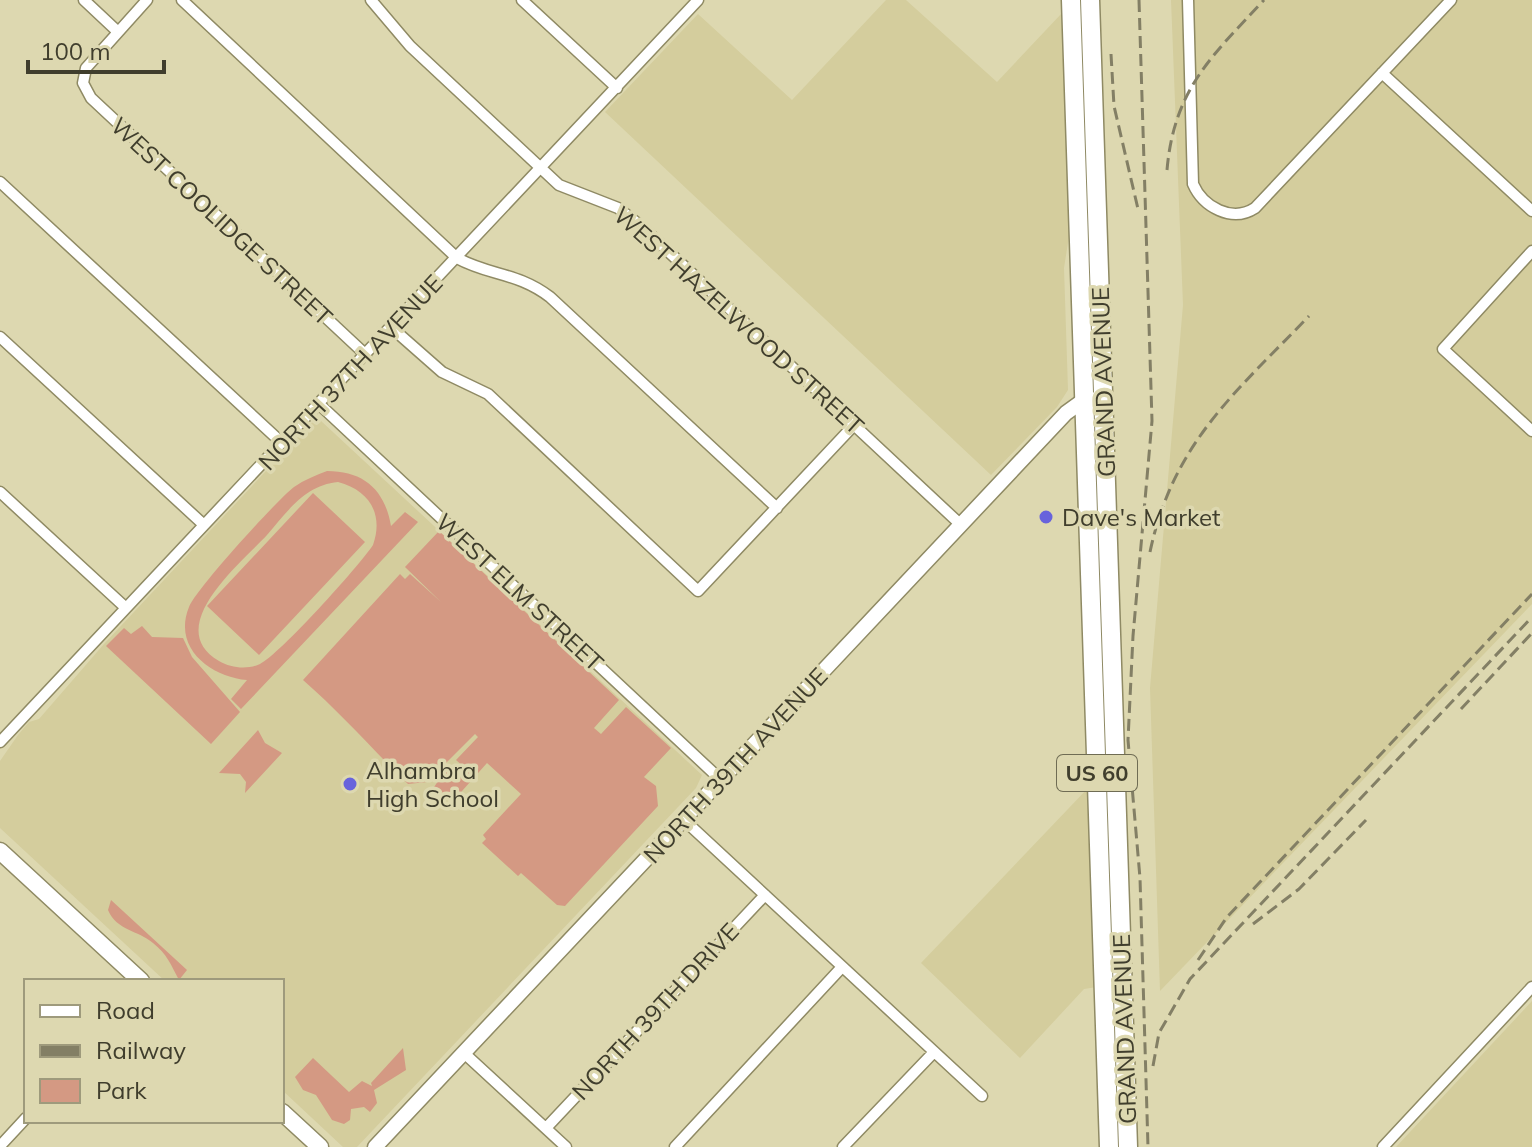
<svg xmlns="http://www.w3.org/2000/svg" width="1532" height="1147" viewBox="0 0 1532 1147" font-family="Mulish,sans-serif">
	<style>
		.built { fill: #d4cd9d }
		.green { fill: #d49983; fill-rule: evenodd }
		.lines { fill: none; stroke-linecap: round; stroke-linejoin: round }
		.street-casing { stroke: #8f8a64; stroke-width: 13 }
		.secondary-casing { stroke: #8f8a64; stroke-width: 17 }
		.primary-casing { stroke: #8f8a64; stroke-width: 19 }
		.highway-casing { stroke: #8f8a64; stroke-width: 21 }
		.street { stroke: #fff; stroke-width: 10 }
		.secondary { stroke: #fff; stroke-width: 14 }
		.primary { stroke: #fff; stroke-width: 16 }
		.highway { stroke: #fff; stroke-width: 18 }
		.rail { stroke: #837f65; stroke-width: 3; stroke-dasharray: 12 6; stroke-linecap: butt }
		.poi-dot { fill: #6863dc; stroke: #ddd8b0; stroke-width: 3 }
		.labels { text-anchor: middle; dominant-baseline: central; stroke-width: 7; stroke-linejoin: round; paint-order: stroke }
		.shield { fill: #ddd8b0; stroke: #6f6c54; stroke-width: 2 }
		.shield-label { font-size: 22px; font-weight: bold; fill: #403e2d }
		.street-label { font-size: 24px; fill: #403e2d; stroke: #ddd8b0 }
		.poi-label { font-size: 24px; fill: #403e2d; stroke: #ddd8b0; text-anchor: start }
	</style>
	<rect width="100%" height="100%" fill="#ddd8b0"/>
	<path class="built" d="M886,0h20l91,82 65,-69 8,217 -6,38 4,122 -11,17 -66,68 -386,-363 93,-98 94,86z
		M1171,0h361v604l-372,387 -10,-303 33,-383z
		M320,420l382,355 -6,13 -339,359h-14l-61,-57v-109h-117l-165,-153v-67l18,-26 11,-13 10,-3 65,-75 207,-221z
		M1089,787l8,200 -13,2 -64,69 -99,-95z
		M1532,1001v146h-136z"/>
	<path class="green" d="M327,471c37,0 58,19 64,55l14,-14 13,10 -177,187 -10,-10 16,-19c-35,-3 -75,-31 -58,-73 7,-18 88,-107 105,-120 10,-7 22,-12 33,-16zM338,482c31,8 46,32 35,63 -14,21 -93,109 -113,119 -13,6 -29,4 -41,-3 -58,-34 23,-99 48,-126 20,-23 38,-50 71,-53z
		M313,493l52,49 -106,113 -52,-49z
		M439,531l180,169 -25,28 7,6 25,-27 45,41 -27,29 12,9 2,20 -93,100 -8,-1 -36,-32 -3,3 -36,-33 4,-4 -3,-4 38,-41 -34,-31 -33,37 -5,-5 -8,9 -11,-11 19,-28 9,8 6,-6 -8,-7 22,-23 -3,-3 -48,48 -19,2c-36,-35 -68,-72 -105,-104l97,-106 5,5 5,-5 31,28 -36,-35z
		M142,626l10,11 31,1 9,19 48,55 -29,32 -105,-98 18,-18 7,6z
		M258,730l7,13 17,10 -37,40 1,-11 -6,-8 -21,-1z
		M111,900l76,70 -8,10c-8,-15 -12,-26 -26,-37 -15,-13 -36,-12 -45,-33z
		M403,1048l3,22 -32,20 3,13 -7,9 -6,-5 -13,2 -1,11 -6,4 -12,-4 -16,-25 -13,-5 -8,-13 18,-19 36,34 13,-11 10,5 -1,-3z"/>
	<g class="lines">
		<g class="street-casing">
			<path id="street" d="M84,0l33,31
				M147,0l-61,68 -3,15 8,15 275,257
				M182,0l275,258c33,18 60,14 93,39l227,211
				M371,0l39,46 149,139 59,23 23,18 319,298
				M522,0l95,88
				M1188,0l5,184c10,23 39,39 62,24l196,-208
				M1382,73l150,138
				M0,182l282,261
				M1532,251l-89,98 89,82
				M392,328l50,44 46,22 210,197 157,-167
				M0,337l204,188
				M319,404l402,376
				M0,492l126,116
				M0,742l698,-742
				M684,820l298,276
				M464,1053l102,94
				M546,1128l219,-233
				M0,1146l26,-28
				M675,1147l167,-180
				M843,1147l91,-95
				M1383,1147l149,-160"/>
		</g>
		<g class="secondary-casing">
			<path id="secondary" d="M375,1147l691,-734 18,-13 7,-1"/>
		</g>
		<g class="primary-casing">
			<path id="primary" d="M0,851l141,130
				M282,1112l38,35"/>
		</g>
		<g class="highway-casing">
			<path id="highway" d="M1071,0l38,1147
				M1090,0l38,1147"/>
		</g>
		<use href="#street" class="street"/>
		<use href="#secondary" class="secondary"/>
		<use href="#primary" class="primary"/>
		<use href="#highway" class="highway"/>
		<path class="rail" d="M1139,0l13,421 -19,215 -5,104 12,138 8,269
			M1111,54l3,52 24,103
			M1167,170c7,-81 45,-114 97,-170
			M1150,552c23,-109 85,-159 159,-236
			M1461,709l71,-76
			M1253,924l46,-35 67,-69
			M1198,960l29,-43 305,-323
			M1153,1066l6,-33 31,-54 342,-362"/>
	</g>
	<g class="poi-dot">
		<circle cx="1046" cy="517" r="8"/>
		<circle cx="350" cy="784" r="8"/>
	</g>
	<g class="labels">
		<rect class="shield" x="1057" y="755" width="80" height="36" rx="6"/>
		<g class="shield-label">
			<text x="1097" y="773">US 60</text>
		</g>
		<g class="street-label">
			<text transform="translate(222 221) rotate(43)">WEST COOLIDGE STREET</text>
			<text transform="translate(739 320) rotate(42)">WEST HAZELWOOD STREET</text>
			<text transform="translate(350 372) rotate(-47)">NORTH 37TH AVENUE</text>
			<text transform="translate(1103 382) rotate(-92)">GRAND AVENUE</text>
			<text transform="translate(520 592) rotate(43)">WEST ELM STREET</text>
			<text transform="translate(735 765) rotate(-47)">NORTH 39TH AVENUE</text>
			<text transform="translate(655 1011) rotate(-47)">NORTH 39TH DRIVE</text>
			<text transform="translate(1124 1029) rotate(-92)">GRAND AVENUE</text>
		</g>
		<g class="poi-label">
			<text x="1062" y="517">Dave's Market</text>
			<text x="366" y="770">Alhambra<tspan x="366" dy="28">High School</tspan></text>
		</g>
	</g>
	<rect x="24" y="979" width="260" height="144" fill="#ddd8b0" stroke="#9e9a7c" stroke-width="2"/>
	<rect x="40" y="1005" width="40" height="12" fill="#ffffff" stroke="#9e9a7c" stroke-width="2"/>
	<text x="96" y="1019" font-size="24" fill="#403e2d">Road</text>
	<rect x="40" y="1045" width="40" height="12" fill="#837f65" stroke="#9e9a7c" stroke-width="2"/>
	<text x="96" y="1059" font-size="24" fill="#403e2d">Railway</text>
	<rect x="40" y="1079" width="40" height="24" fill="#d49983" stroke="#9e9a7c" stroke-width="2"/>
	<text x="96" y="1099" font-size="24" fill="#403e2d">Park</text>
	<path d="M28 60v12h136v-12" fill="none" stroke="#403e2d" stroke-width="4"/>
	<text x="40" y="60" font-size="24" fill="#403e2d" stroke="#ddd8b0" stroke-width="6" paint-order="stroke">100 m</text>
</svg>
